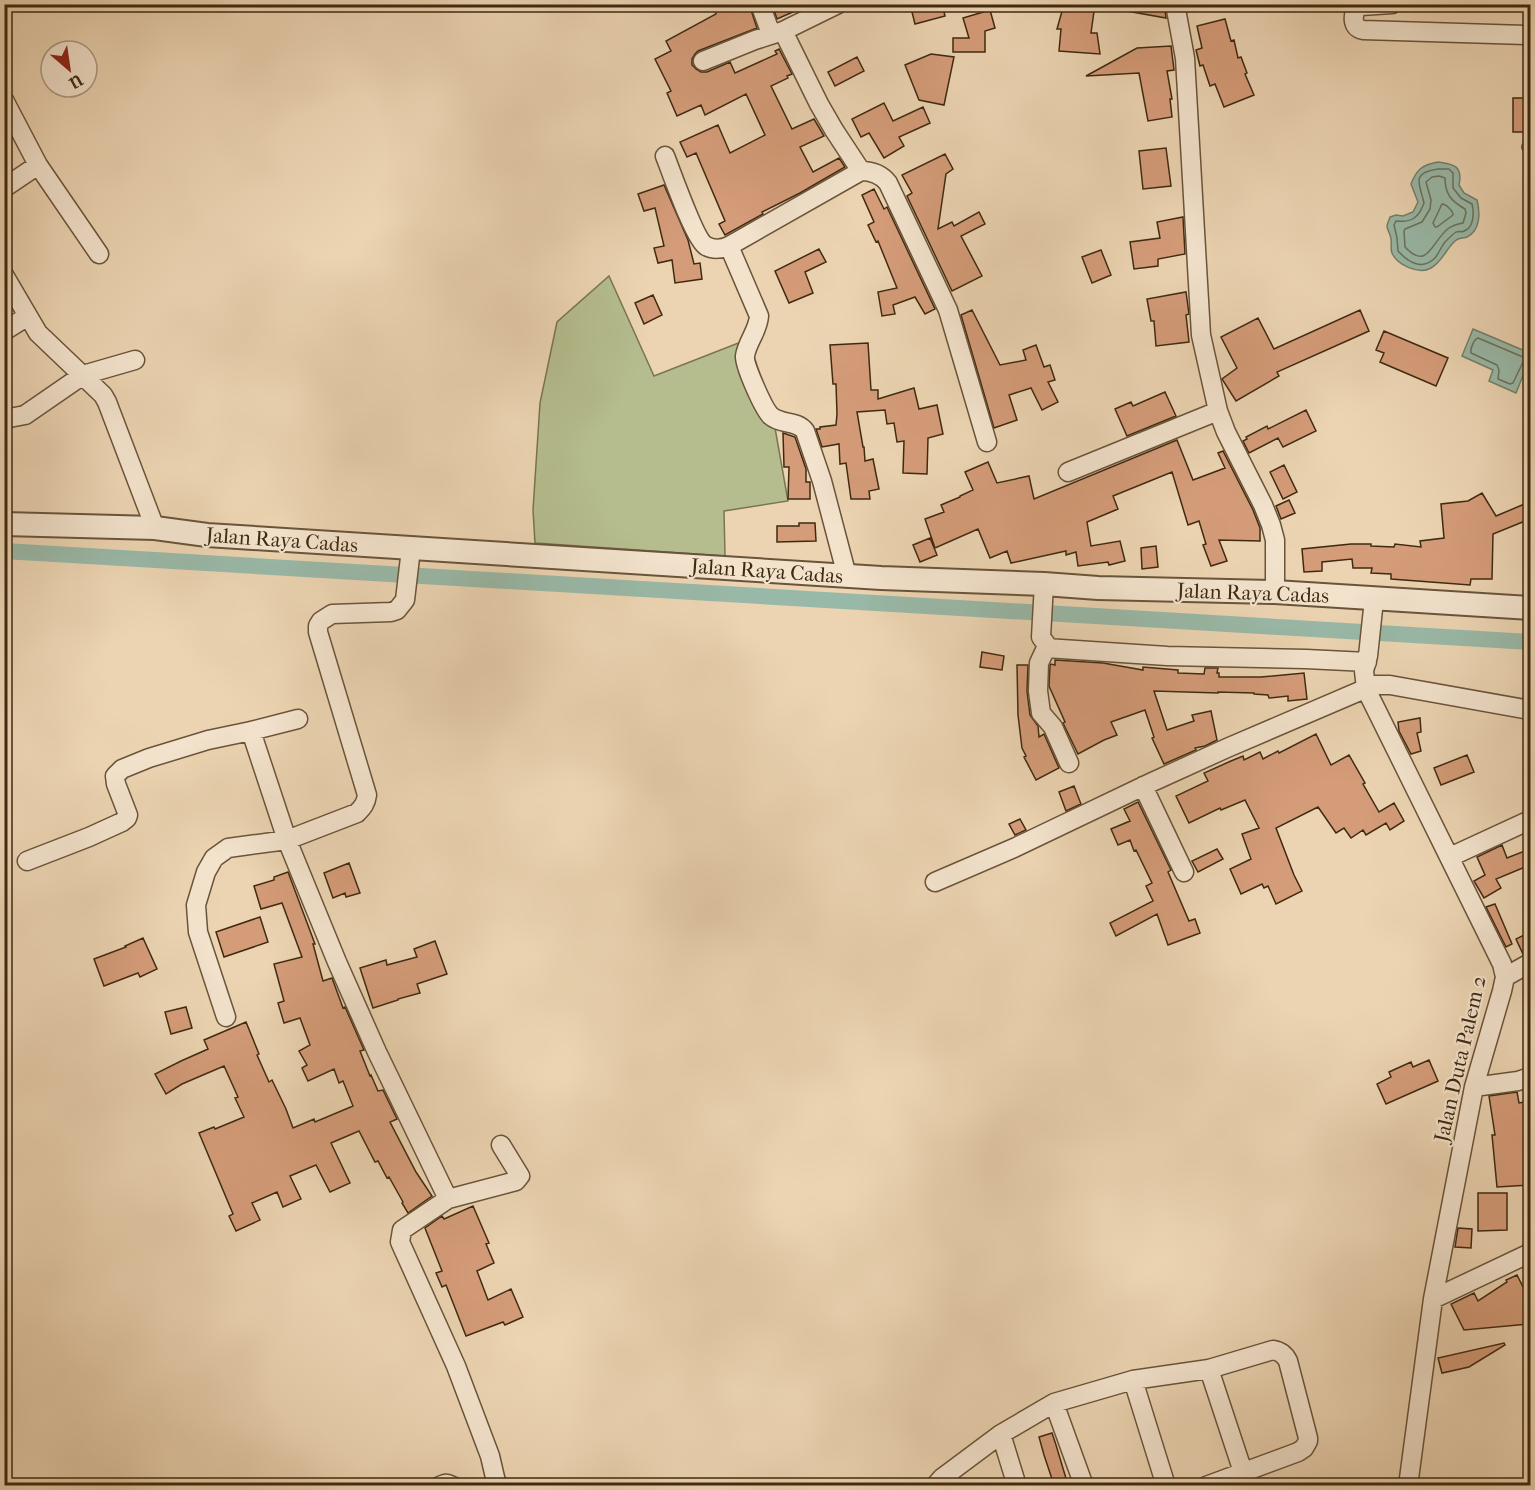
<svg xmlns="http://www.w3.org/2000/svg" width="1535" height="1490" viewBox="0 0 1535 1490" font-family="'IM FELL French Canon',serif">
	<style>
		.green { fill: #b5bd8e; stroke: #7a7450; stroke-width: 1.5 }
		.water { fill: #99b9a8; stroke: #75806c; stroke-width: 1.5 }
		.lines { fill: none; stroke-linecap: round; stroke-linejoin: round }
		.shore { stroke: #6c725c; stroke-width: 1.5 }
		.canal { stroke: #99b9a8; stroke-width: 16 }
		.building { fill: #d59c79; stroke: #3f2a11; stroke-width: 1.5 }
		.service-casing { stroke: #6a5439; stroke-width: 12 }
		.minor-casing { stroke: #6a5439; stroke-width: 21 }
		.tertiary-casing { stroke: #6a5439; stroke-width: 26 }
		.service { stroke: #f3e3cd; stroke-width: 9 }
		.minor { stroke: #f3e3cd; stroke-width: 18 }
		.tertiary { stroke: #f3e3cd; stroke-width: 22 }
		.labels { text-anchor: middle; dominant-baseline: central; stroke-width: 4.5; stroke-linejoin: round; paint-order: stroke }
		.street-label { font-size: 21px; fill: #3f2a11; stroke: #f3e3cd }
	</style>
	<rect width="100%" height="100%" fill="#ecd4b2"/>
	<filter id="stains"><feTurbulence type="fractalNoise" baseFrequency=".00333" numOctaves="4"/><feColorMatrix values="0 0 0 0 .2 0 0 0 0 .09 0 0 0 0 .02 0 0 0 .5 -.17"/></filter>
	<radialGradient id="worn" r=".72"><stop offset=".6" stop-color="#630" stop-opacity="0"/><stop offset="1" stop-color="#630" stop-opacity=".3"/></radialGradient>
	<path class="green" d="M609,276l45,100 87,-34 31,69 16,90 -64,10 1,45 -190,-13 -2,-33 7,-107 17,-81z"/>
	<path class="water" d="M1438,162c16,2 25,4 21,23l5,8 13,7c3,12 4,30 -10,37 -5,2 -8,0 -12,4 -9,8 -13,21 -24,27 -12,7 -34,-3 -39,-15 -2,-5 0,-9 -1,-14 0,-4 -4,-9 -4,-13 0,-2 3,-8 3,-9l6,-2 7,1 10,-4 5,-10 -7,-18c6,-15 11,-19 27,-22z
		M1473,329l57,24v5l-14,35 -27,-12 4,-11 -31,-14z"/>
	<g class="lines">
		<path class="shore" d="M1438,169h11l4,4v15l8,10 11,6c2,8 2,22 -6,26 -7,4 -2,0 -10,2 -3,2 -8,7 -11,10 -4,5 -6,11 -10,16 -13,13 -27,4 -37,-7l-1,-13 -3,-13 2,-4c16,2 23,-4 28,-18 -4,-19 -14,-30 14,-34z
			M1439,176l6,2c0,16 6,23 20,31l1,4 -3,10c-5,1 -10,2 -14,5 -17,12 -21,44 -44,19l-1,-16 1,-2 17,-7 8,-13 1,-9 -5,-18 6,-5z
			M1442,204c4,0 11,7 11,11l-16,12h-2l-2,-4z
			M1478,338l45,19 1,3 -11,23 -3,1 -12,-5 1,-9 -2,-5 -26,-12c-1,-4 3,-14 7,-15z"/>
		<path class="canal" d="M4,551l1526,91"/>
	</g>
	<path class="building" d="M712,4h37l8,24 -59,23 -3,3 -3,5v6l4,4 5,3h6l23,-10 5,11 42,-19 -2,-3 4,-2 13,25 -5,2 1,2 -17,8 21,43 22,-10 10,17 -24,11 13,25 26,-14 6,9 -45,26 -38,19 1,2 -38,21 -6,-11 6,-3 -29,-68 -9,4 -7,-15 38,-17 12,28 35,-18 -19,-41 -41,21 -4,-10 -24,11 -10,-23 4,-2 -16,-32 16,-8 -5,-10 50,-27z
		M772,4h39l-34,15z
		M910,4h32l3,12 -30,8z
		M1064,4h31l-4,29h6l3,21 -41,-3 2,-22h-4z
		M1127,4h37l2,14 -39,-7z
		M990,10l5,18 -10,3v21h-32v-14h16l-6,-20z
		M1225,19l6,22 3,-1 4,18 3,-1 6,16 -2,1 9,21 -30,12 -9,-23 -5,2 -7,-21 -3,1 -4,-16 6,-2 -5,-22z
		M1171,46l3,24 -7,1 5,28h-2l2,18 -24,4 -9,-48 -53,3 51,-28z
		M931,54l23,3 -10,48 -25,-5 -14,-35z
		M857,57l7,14 -29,15 -7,-14z
		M1513,98h17v34h-17z
		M884,103l9,18 30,-14 7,16 -31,14 5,9 -20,12 -15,-25 -8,4 -9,-18z
		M1166,148l5,38 -28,3 -4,-38z
		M945,154l8,15 -7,5 -8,55 14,-7 2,4 25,-14 6,12 -24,12 21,40 -30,15 -45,-95 5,-3 -10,-18z
		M664,185l24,55 6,24 6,-1 2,16 -27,4 -3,-23 -14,3 -4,-15 10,-2 -9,-38 -11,3 -6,-17z
		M874,189l10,20 3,-2 48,102 -10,5 -10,-17 -22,8 2,9 -13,2 -4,-24 19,-4 -19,-47 -2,1 -8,-17 6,-3 -12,-27z
		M1183,217l2,37 -27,5v7l-24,3 -4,-27 30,-4 -3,-16z
		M819,249l7,13 -21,10 8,21 -24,10 -14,-32z
		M1101,250l10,25 -19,8 -10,-26z
		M1186,292l3,22 -3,1 3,27 -33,4 -2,-25h-3l-4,-22z
		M653,295l9,20 -18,9 -9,-21z
		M972,310l28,55 26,-5 -3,-10 13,-5 8,22 6,-2 5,15 -7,2 10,20 -16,8 -11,-22 -22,7 8,25 -23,8 -33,-113z
		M1360,310l9,21 -92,41 2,4 -43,25 -14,-22 15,-11 -16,-31 37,-19 16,31z
		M1384,331l64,27 -12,28 -56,-24 4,-9 -8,-3z
		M868,343l3,47h7v9l36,-11 5,21 18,-4 6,29 -15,4 -1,36 -24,-1 1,-32 -7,1 -3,-19 -7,1 -2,-14 -28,2 6,35h1l1,14 8,-2 6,30 -10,2 1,8h-19l-5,-36 -6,1 -1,-20 -17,3 -6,-18h4v-2l16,-2 1,-11 -1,-30h-3l-3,-39z
		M1165,392l11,24 -49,20 -12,-27 16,-7 2,4z
		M1306,410l10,21 -33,16 -5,-9 -29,15 -6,-12 4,-2 -1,-2 21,-11 1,3z
		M783,433l12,4 11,32v13h4v17h-22l1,-32h-5z
		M1177,440l16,40 32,-12 -7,-15 5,-2 30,59 7,18v13l-41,-1 8,21 -16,5 -8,-21 3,-1 -7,-23 -11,4 -16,-53 -59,24 5,13 -31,13 4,24 29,-5 5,20 -16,4 -1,-3 -30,4 -2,-14 -10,3v-4l-55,12 -4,-12 -17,7 -12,-29 -43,19 -10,-29 19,-7 -3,-7 19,-8v-1l13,-6 -8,-18 23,-10 9,21 32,-7 5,23z
		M1284,465l13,27 -14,7 -13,-27z
		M1482,493l14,23 31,-13 3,9v7l-37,15 -1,45h-21l-1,6 -79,-6v-5l-20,-1 1,-5h-19l-1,-9 -30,3v9l-18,1 -2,-23 49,-5h20v2l23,1 1,-3 26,3 -1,-6 24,-3 -3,-34 27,-3z
		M1289,500l6,13 -14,6 -5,-13z
		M799,523h16l1,18 -39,1v-16h22z
		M930,538l7,17 -17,7 -7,-17z
		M1156,546l2,21 -16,2 -1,-21z
		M982,652l22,4 -2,14 -22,-3z
		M1055,660l48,3 40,7v-3l35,3v3l26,1 1,-6h13l-1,5h2v4h42l43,-4 3,26 -19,2v-5l-19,2 -1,-3 -14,-1v-1l-36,-1v1l-64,-2 13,39 27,-9 -2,-6 19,-4 6,29 -12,6 -10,2 1,2 -32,14 -12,-26 2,-1 -9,-27 -34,12 6,13 -13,5 -26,14 -15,-31 2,-1 -16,-36 1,-20 1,-2 4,1z
		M1017,665h11l-1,26 3,24 8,11 1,11 5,-3 15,34 -23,12 -12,-23 2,-1 -4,-8 -4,-33z
		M1420,718l1,14 -4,1 4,18 -10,3 -12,-23 -1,-9z
		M1316,734l15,31 18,-10 16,28 -2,1 16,28 15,-9 10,18 -14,9 -4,-7 -20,12 -3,-5 -12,8 -7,-10 -8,5 -18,-26 -42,21 18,47 8,16 -26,13 -8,-18 -4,2 -2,-4 -21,10 -11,-25 21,-10 -9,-25 17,-6 -14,-28 -24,10 -1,-2 -31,15 -13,-27 32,-15 -4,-8 27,-12 12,-5 1,4 16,-8 3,7 15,-8 1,2z
		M1467,755l7,17 -33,13 -7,-17z
		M1074,786l7,18 -15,7 -7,-19z
		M1138,802l33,68 -3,2 21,49 6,-2 5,14 -32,12 -11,-31 -41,22 -6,-13 43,-22 -7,-15 6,-3 -16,-33 -2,1 -4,-11 -12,5 -7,-16 19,-8 -6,-12z
		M1020,819l6,11 -11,5 -6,-11z
		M1502,845l5,13 23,-9v16l-34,14 5,9 -17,10 -10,-17 11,-6 -8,-18z
		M1217,849l6,10 -25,13 -6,-11z
		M349,863l11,30 -14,4 -1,-4 -12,5 -9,-25z
		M288,872l27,72h-2l10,37 9,-3 11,30 2,-1 19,43 -4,1 10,25 1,-1 7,16 5,-1 14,29 -7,3 26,50 16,24 -24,17 -6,-10 1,-1 -14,-25 -2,1 -9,-17 -3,1 -16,-31 -28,12 19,40 -20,9 -14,-27 -26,11 11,23 -18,8 -6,-15 -25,11 8,17 -24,11 -7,-15 4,-2 -34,-81 15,-6 1,2 29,-12 -9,-19 3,-1 -14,-31 -42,18 -16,10 -11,-20 26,-13 27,-12 -4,-9 42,-18 13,32 -2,1 12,27 3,-2 14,29 7,19 21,-9 1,3 38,-16 -10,-25 -4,2 -5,-14 -26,12 -6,-13 5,-3 -8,-14 11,-6 -10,-27 -16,5 -6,-20 6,-2 -10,-37 28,-7 -20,-54 -21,6 -7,-23 20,-6v-3z
		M1495,904l17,40 -6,3 -20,-40z
		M260,917l8,25 -44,15 -8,-25z
		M1530,932v20l-7,2 -7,-15z
		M143,938l14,31 -17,8 -2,-4 -34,13 -10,-27 32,-12 -1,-1z
		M435,941l12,33 -30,10 3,9 -22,6v1l-25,8 -13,-40 26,-8 1,5 30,-8 -3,-8z
		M186,1007l6,21 -21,6 -6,-22z
		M1429,1060l9,21 -52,23 -9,-20 14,-7 -2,-5 22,-10 2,5z
		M1517,1092l2,11 11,-2v56l-4,1 2,27 -31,2 -5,-52h3l-6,-39z
		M1478,1193h29v37l-29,1z
		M473,1206l16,37 -3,1 8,19 -17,8 11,29 23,-11 12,28 -18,8 -2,-3 -37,14 -20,-51 -4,2 -6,-14 6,-2 -17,-43 17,-12 2,3z
		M1458,1228l14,1 -1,19 -16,-1z
		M1517,1275l9,18 4,-2v33l-66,6 -13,-26 23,-11 4,8 29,-19 -1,-2z
		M1504,1343l1,2 -36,22 -27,6 -4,-15z
		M1052,1433l4,12 12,40h-14l-10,-30 -5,-18z"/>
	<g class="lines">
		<g class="service-casing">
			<path id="service" d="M1527,147h3
				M430,1486c14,-8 17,-10 31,0"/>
		</g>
		<g class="minor-casing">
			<path id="minor" d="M760,4l11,30
				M838,4l-55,27 36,73 15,26 27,41
				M1175,4l10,54 16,277 17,76 8,21 37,73 8,20 4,15v52
				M1392,4l-31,2 -4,2c-5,8 -5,20 6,22l167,5
				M703,61l52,-21 28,-9
				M4,100l34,65 61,89
				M665,156c6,15 30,84 41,90 7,4 17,3 23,0
				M4,188l34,-23
				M4,275l34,58 65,62 4,7 48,126
				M4,331l24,-15
				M4,419l21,-4 58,-40 52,-15
				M1068,472l150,-61
				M847,576l-25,-95 -17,-50c-8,-11 -24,-6 -34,-15 -7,-6 -27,-51 -26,-60 2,-14 13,-25 14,-40l-30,-70 132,-75c11,0 20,3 27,12l60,127 39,132
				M1044,584l-3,53 5,7v4l-7,15 -1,28 3,22 12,14 16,36
				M1376,599l-3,10 -5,47 -4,15 2,18 136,275 3,13 -3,14 -28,96 -41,212 -25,187
				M1046,648l121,8 139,3 61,3
				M251,731l47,-12
				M1143,786l41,86
				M1450,857l80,-37
				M27,861l62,-24 33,-15 5,-4 1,-3 -12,-31 -1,-8 7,-7 27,-11 59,-18 43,-9 36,109 50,122 40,90 71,147 -46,31 -2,12 56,124 34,90 7,30
				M935,882l79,-34 136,-65 77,-35 147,-63h16l140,25
				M1505,977l25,-14
				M226,1017l-28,-85 -2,-27 10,-33 8,-14 14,-10 59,-8 70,-27c6,-6 9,-10 10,-18l-49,-163v-6l3,-5 11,-7 59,-2 6,-2 8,-10 6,-51
				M1474,1087l44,-6 12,-4
				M448,1199l68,-18 4,-5 -19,-31
				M1433,1299l97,-46
				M1209,1369l34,103
				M1133,1380l33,106
				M1054,1403l30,83
				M1001,1434l16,52
				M935,1486l7,-8 59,-44 53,-31 79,-23 76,-11 64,-19c7,1 12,5 15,11l20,77v3l-4,7 -6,4 -92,34"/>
		</g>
		<g class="tertiary-casing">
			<path id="tertiary" d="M4,524l151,4 52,7 674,43 163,6 54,4 177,4 255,16"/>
		</g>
		<use href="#service" class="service"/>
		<use href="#minor" class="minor"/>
		<use href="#tertiary" class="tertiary"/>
	</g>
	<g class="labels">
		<g class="street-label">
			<text transform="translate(282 540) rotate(4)">Jalan Raya Cadas</text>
			<text transform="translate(767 571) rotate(4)">Jalan Raya Cadas</text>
			<text transform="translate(1253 593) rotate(2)">Jalan Raya Cadas</text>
			<text transform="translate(1460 1059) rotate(-77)">Jalan Duta Palem 2</text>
		</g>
	</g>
	<rect width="1535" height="1490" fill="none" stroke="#ecd4b2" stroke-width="24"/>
	<rect x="6" y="6" width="1523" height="1478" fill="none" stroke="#3f2a11" stroke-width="3"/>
	<rect x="12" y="12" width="1511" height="1466" fill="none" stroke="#3f2a11" stroke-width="1.5"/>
	<g transform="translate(69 69) rotate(151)"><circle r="28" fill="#f3e3cd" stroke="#ab9982" stroke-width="1.5"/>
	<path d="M0-4.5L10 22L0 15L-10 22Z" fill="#8f2418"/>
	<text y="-9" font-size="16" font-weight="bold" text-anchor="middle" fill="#3f2a11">U</text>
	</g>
	<rect width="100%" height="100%" filter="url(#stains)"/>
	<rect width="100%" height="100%" fill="url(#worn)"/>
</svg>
